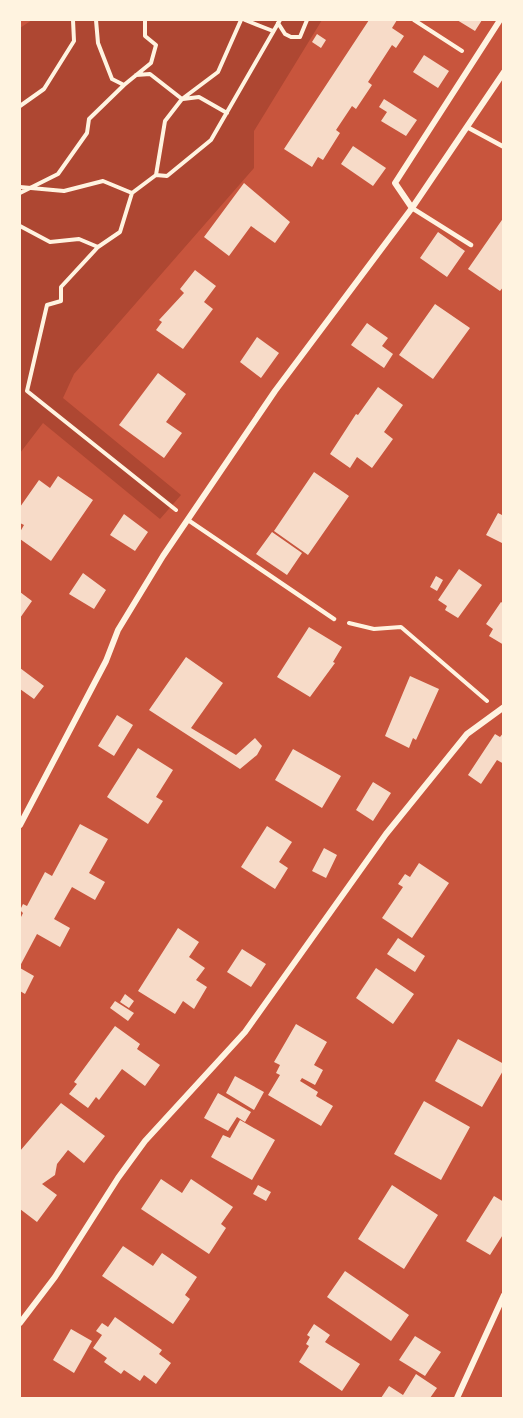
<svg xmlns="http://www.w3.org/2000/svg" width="523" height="1418" viewBox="0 0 523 1418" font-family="'DejaVu Sans',sans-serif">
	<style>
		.green { fill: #ae4732 }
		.building { fill: #f7dbc8 }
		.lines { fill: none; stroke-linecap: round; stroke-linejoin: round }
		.path { stroke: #fff3e0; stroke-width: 4 }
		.service { stroke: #fff3e0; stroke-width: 4.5 }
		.minor { stroke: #fff3e0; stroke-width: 6 }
	</style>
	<rect width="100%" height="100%" fill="#c8553d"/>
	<path class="green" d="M32,20h290l-68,111v37l-180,206 -11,24 118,97 -21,24 -117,-96 -23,30v-425z"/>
	<path class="building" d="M369,20h28l-5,8 12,8 -8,12 -4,-3 -24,37 4,3 -16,24 -4,-3 -16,24 4,3 -17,27 -5,-3 -6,10 -28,-18z
		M457,20h25l-7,11z
		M317,34l9,6 -5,8 -9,-6z
		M424,55l25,16 -11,17 -25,-16z
		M384,99l33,21 -11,16 -25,-15 6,-9 -8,-5z
		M353,146l33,22 -13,18 -32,-22z
		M244,183l46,39 -15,21 -24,-17 -22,30 -25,-19z
		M504,217v69l-4,5 -32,-22z
		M438,232l27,19 -18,26 -27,-19z
		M195,270l21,16 -12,16 9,7 -30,40 -27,-19 6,-8 -3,-2 25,-27 -4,-4z
		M435,304l35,24 -37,51 -34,-24z
		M367,323l21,15 -6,8 11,8 -9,14 -33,-23z
		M257,337l22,16 -18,25 -21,-16z
		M158,373l28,21 -20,28 16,11 -18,25 -45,-33z
		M378,387l25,18 -19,27 9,7 -21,29 -15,-11 -7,11 -20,-14 26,-40 2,1z
		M314,472l35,24 -41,59 -34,-24z
		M58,476l35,24 -42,61 -31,-22v-7l4,-7 -4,-2v-16l19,-27 11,8z
		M498,513l6,3v28l-18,-9z
		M124,514l24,18 -13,19 -25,-16z
		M272,532l30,21 -15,22 -31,-21z
		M459,569l23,16 -24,33 -13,-8 2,-4 -9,-6z
		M83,573l23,17 -12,19 -25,-15z
		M436,576l7,4 -6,11 -7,-4z
		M20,592l12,9 -12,17z
		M501,602l3,2v41l-15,-9 4,-7 -7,-5z
		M309,627l33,20 -9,15 2,1 -25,34 -33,-20z
		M186,657l37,26 -32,45 45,27 19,-17 7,8 -5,9 -17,14 -91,-59z
		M20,668l24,18 -10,13 -14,-10z
		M410,676l29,13 -23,51 -3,-2 -4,10 -24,-12z
		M117,715l16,10 -19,31 -16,-10z
		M504,732v32l-7,-4 -16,24 -13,-9 27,-41 5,3z
		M138,748l35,22 -17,27 7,4 -15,23 -41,-27z
		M293,749l48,27 -19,32 -47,-28z
		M373,782l18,11 -18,28 -17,-11z
		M80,824l28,15 -19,34 16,9 -10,18 -23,-13 -18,32 16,9 -10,19 -23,-13 -17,32v-47l3,-6 -3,-3 3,-6 4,2 18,-34 7,4z
		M267,826l25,16 -13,20 9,6 -13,21 -34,-22z
		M324,848l13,7 -11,23 -14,-7z
		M419,863l30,20 -37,55 -30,-20 21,-31 -5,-3 7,-10 5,3z
		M178,928l21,14 -10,15 16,11 -9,12 11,7 -13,22 -11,-8 -8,13 -37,-23z
		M398,938l27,18 -10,16 -28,-18z
		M242,949l24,15 -15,23 -24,-15z
		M20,968l14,8 -9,18 -5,-3z
		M376,968l38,26 -21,30 -37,-26z
		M125,994l9,7 -5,7 -9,-6z
		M115,1001l19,12 -6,8 -18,-13z
		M296,1024l31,18 -13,23 9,5 -8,15 -13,-7 -2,3 18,11 -2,4 17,10 -12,20 -53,-31 12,-20 -4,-2 4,-8 -6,-3z
		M115,1026l25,18 -3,5 23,16 -15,21 -23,-17 -23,31 -3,-3 -8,11 -19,-14 8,-10 -3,-2z
		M458,1039l46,25v5l-22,38 -47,-26z
		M235,1076l29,16 -10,18 -28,-17z
		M218,1093l33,19 -6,10 -8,-5 -9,14 -24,-13z
		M424,1101l46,26 -29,53 -47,-26z
		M61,1103l44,33 -21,27 -16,-13 -11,14 -2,11 -13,9 15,11 -20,27 -17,-13v-58z
		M240,1120l35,20 -23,40 -41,-23 12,-22 7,3z
		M161,1179l21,14 9,-14 42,28 -12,17 5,4 -17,26 -68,-45z
		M258,1185l13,7 -5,9 -13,-7z
		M392,1185l46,30 -34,54 -46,-30z
		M494,1196l10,6v31l-14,22 -24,-14z
		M123,1246l30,20 9,-13 35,24 -12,18 5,4 -17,25 -71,-48z
		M345,1271l64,44 -18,26 -64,-44z
		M115,1317l47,33 -3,4 12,9 -15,21 -12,-9 -4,6 -16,-11 -3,4 -17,-12 3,-4 -14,-10 9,-13 -6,-4 6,-8 6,4z
		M314,1324l16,11 -5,7 35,22 -18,27 -43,-29 10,-16 -3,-2 4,-7 -3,-2z
		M71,1329l21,12 -18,32 -21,-13z
		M415,1336l26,16 -16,24 -26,-16z
		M416,1374l21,14 -7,10h-49l8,-12 14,9z"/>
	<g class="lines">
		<path class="path" d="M96,20l2,23 14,36 12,6 27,-22 5,-18 -11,-9v-16
			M245,20l28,11
			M414,20l48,31
			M278,23l7,11 6,3h9l7,-17
			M182,99l36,-27 23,-52
			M183,99l16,-2 28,16
			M20,106l24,-17 30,-48 -1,-21
			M156,175l11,1 44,-36 69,-120
			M20,187l44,4 39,-10 29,12 24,-18 9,-54 17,-22 -32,-25 -14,1
			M20,193l38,-19 29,-41 2,-14 35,-34
			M20,226l30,16 29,-3 19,8 22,-15 12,-39
			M98,247l-37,40v14l-14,4 -20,86 149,119
			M349,623l25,6 27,-2 86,74"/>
		<path class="service" d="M467,127l37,20
			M412,208l59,37
			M188,520l146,99"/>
		<path class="minor" d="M412,208l-17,-25 105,-163
			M20,825l86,-164 12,-31 45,-74 112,-165 137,-183 92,-136
			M20,1323l35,-46 63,-99 27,-37 100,-109 141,-198 81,-100 37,-27
			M457,1398l47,-103"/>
	</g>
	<rect width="523" height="1418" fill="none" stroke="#fff3e0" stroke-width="42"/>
</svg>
